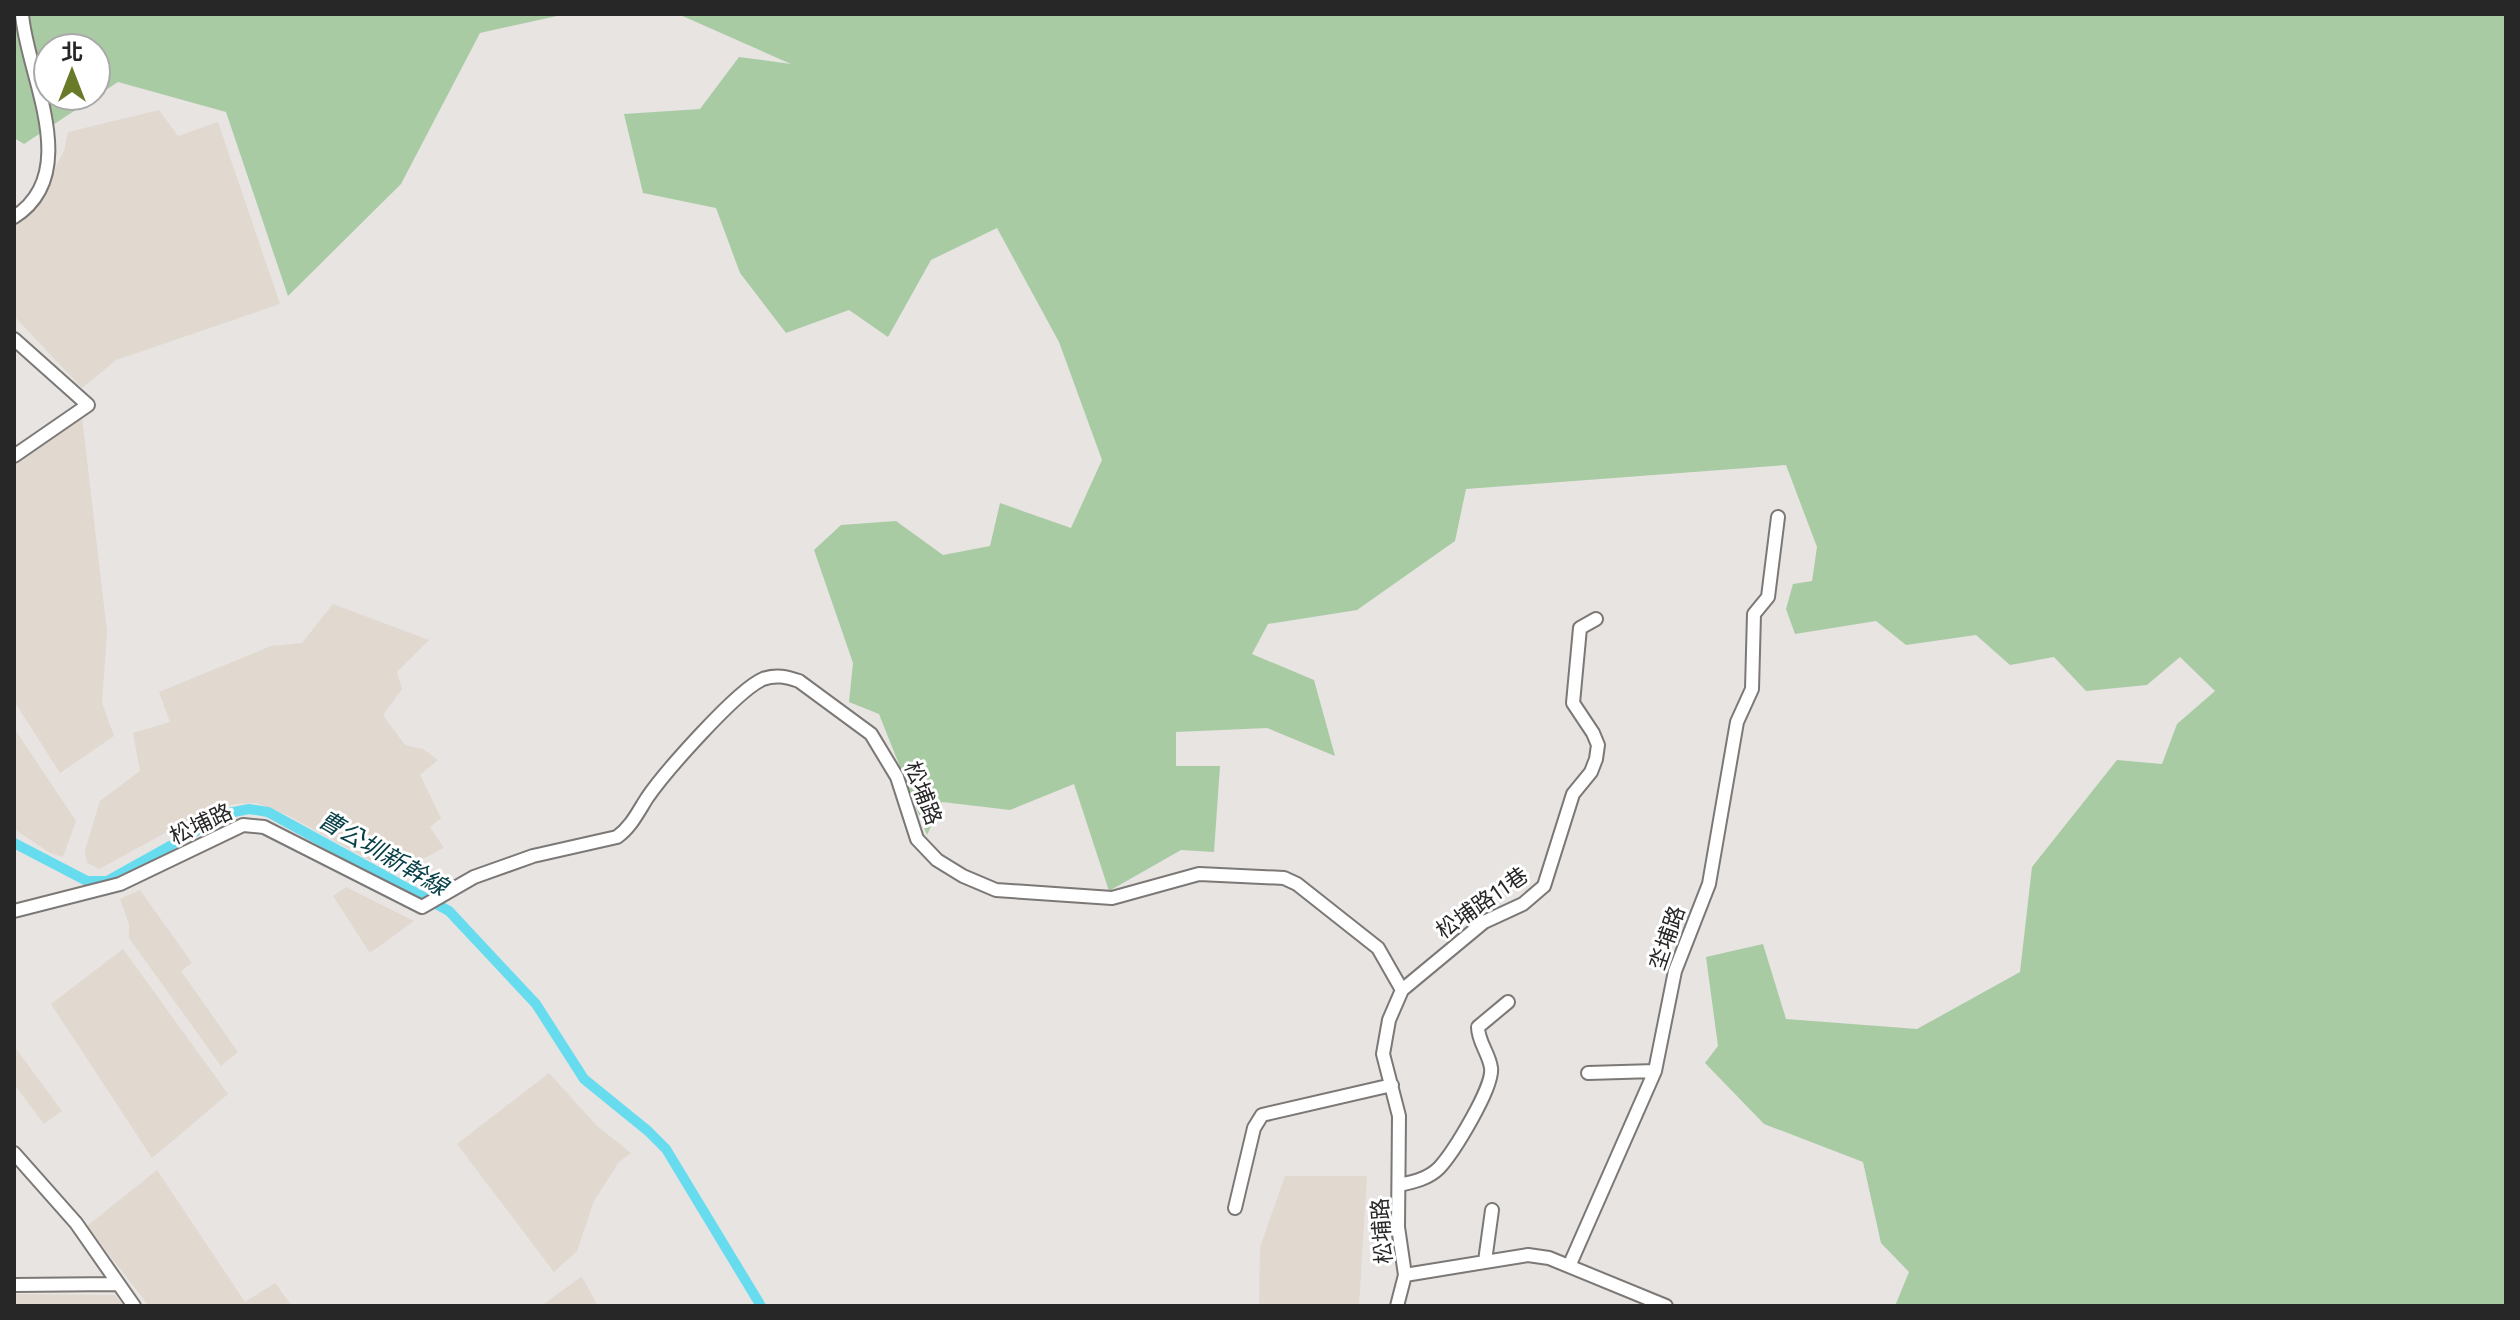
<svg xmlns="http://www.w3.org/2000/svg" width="2520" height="1320" viewBox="0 0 2520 1320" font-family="Figtree,'Noto Sans TC',sans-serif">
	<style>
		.built { fill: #e1d8d0 }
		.green { fill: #a9cba4; fill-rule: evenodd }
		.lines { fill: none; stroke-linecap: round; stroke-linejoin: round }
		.canal { stroke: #68dcef; stroke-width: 10 }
		.minor-casing { stroke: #7b7876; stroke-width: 16 }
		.minor { stroke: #fff; stroke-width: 12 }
		.labels { text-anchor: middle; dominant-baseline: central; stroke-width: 6; stroke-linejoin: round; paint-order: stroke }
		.street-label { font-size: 22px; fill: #282727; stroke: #fff }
		.water-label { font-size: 24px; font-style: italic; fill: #063f47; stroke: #fff }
	</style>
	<rect width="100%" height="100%" fill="#e7e4e2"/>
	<path class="built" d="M159,110l19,26 40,-14 62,182 -164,56 -34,28 -68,-72v-96l22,-15 28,-54 4,-19z
		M82,417l25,215 -5,71 12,33 -54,37 -46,-72v-237z
		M333,604l96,36 -32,32 5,17 -19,26 22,30 18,4 15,11 -18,15 21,43 -11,9 14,21 -42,22 -33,-10 -82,-45 -31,-12 -21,1 -37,11 -99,54 -12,-6 -2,-13 15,-49 40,-30 -7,-38 37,-11 -11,-30 112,-46 31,-3z
		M14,728l62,93 -13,36 -13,-4 -36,-24z
		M346,887l68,34 -44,32 -37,-57z
		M140,890l52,73 -11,8 57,81 -17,14 -92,-128v-14l-9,-25z
		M123,949l105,145 -76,64 -101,-154z
		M14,1046l48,65 -18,13 -30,-40z
		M549,1073l48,53 34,27 -12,9 -25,39 -17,50 -23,21 -97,-128z
		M157,1170l88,132 30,-19 17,23h-143l-62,-80z
		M1285,1176h82l-8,130h-100l1,-59z
		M582,1277l16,29h-57l40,-29z
		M14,1294l101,1 9,11h-110z"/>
	<path class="green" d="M14,14h552l-86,19 -79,151 -113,112 -62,-184 -108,-30 -94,62 -10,-6zM48,48h48v48h-48z
		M678,14h1828v1292h-611l14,-34 -28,-29 -18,-81 -99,-38 -59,-61 13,-17 -12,-89 57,-13 23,75 131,10 103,-57 12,-105 85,-107 45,4 15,-40 38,-33 -35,-34 -33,28 -61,6 -32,-34 -44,8 -34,-30 -70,10 -30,-24 -81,13 -9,-25 7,-25 19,-3 5,-34 -31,-82 -320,24 -11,52 -98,69 -89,14 -16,30 62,26 21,76 -68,-28 -91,4v34h44l-6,86 -33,-2 -72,41 -35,-107 -64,26 -68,-8 -15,33 -48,-121 -30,-12 4,-39 -39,-113 27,-25 55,-4 47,34 47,-9 10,-43 71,25 31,-68 -43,-118 -62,-114 -66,32 -43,77 -39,-27 -63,23 -46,-60 -24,-65 -73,-15 -19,-79 76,-5 39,-52 52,7z"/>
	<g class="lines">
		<path class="canal" d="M14,843l73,38h20l122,-68 20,-4 19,3 181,99 87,93 48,75 64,52 18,18 95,157"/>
		<g class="minor-casing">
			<path id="minor" d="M14,217c70,-44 12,-144 8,-203
				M14,339l74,66 -74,51
				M14,911l106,-27 123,-59 21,2 158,80 52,-30 59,-21 84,-19c14,-10 21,-25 30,-39 17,-25 90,-108 116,-119 13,-5 24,-2 36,2l72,53 26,43 20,62 20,21 26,16 33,14 116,8 87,-24 85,4 13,6 81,64 24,42 -13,30 -6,34 16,62 -1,111 7,48 -8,31
				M1402,990l82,-68 39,-18 21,-18 29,-92 18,-22 5,-13 2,-14 -5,-12 -20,-30 7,-75 16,-9
				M1588,1073l67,-2
				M14,1153l62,70 58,83
				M1399,1185c14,-3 29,-6 40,-17 14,-15 55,-81 52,-100 -2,-15 -13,-26 -13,-41l30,-25
				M1235,1208l19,-80 8,-13 130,-30
				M1485,1261l7,-51
				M1570,1264l85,-193 20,-100 34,-87 28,-162 15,-33 2,-75 14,-17 10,-80
				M1405,1275l123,-20 21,3 117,48
				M14,1285l103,-1"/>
		</g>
		<use href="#minor" class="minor"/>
	</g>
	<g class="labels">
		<g class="street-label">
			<text transform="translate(923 793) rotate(69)">松埔路</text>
			<text transform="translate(201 824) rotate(-25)">松埔路</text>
			<text transform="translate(1482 903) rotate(-35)">松埔路11巷</text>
			<text transform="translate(1667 938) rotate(-71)">坔埔路</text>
			<text transform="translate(1382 1231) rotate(-94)">松埔路</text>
		</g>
		<g class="water-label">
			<text transform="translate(383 853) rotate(30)">曹公圳新幹線</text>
		</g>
	</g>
	<rect width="2520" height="1320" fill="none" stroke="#282727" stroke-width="32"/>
	<g transform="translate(72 72)"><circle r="38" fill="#ffffff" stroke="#a9a9a9" stroke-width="2"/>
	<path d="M0-6L14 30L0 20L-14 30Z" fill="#697a29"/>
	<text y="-12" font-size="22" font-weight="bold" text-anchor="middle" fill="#282727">北</text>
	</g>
</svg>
